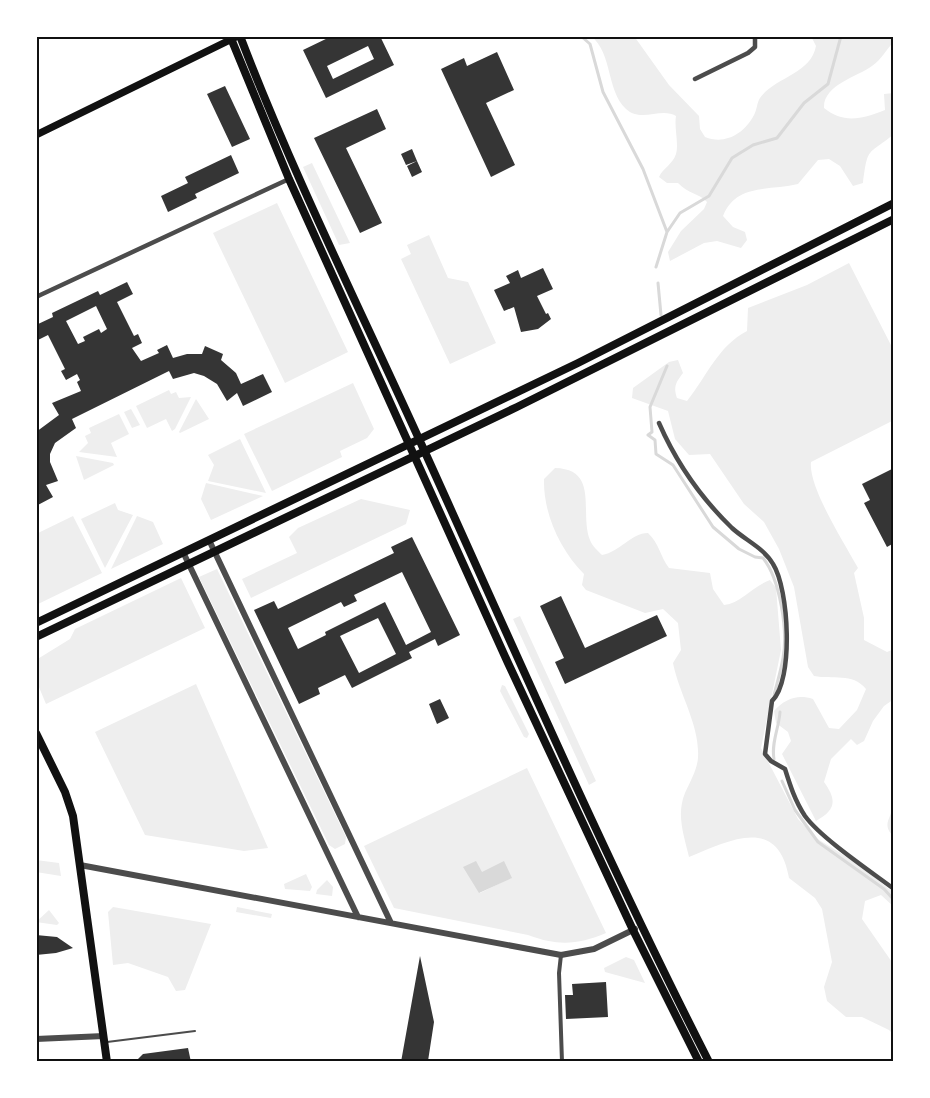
<svg xmlns="http://www.w3.org/2000/svg" width="930" height="1098" viewBox="0 0 930 1098" font-family="'PT Serif',serif">
	<style>
		.green { fill: #eee; fill-rule: evenodd }
		.water { fill: #d9d9d9 }
		.lines { fill: none; stroke-linecap: round; stroke-linejoin: round }
		.stream { stroke: #d9d9d9; stroke-width: 3 }
		.building { fill: #353535; fill-rule: evenodd }
		.service { stroke: #4c4c4c; stroke-width: 2 }
		.pedestrian { stroke: #4c4c4c; stroke-width: 4 }
		.minor { stroke: #4c4c4c; stroke-width: 4.5 }
		.tertiary { stroke: #4c4c4c; stroke-width: 6 }
		.secondary { stroke: #111; stroke-width: 7 }
		.primary { stroke: #111; stroke-width: 8 }
		.neatline { fill: none; stroke: #111; stroke-width: 2 }
	</style>
	<rect width="100%" height="100%" fill="#fff"/>
	<path class="green" d="M591,36h43l35,49 30,31 1,13 5,8c20,8 39,-3 49,-22 3,-5 3,-13 6,-17 15,-21 51,-24 56,-52l-5,-10h83v5c-7,8 -13,19 -22,25 -15,11 -49,19 -48,42 19,16 39,11 61,2l-1,-16 10,-1v41c-27,22 -26,12 -31,49l-10,3 -13,-20 -11,-7 -11,1 -20,24c-28,7 -62,-1 -75,32l10,11 12,5 2,8 -6,8 -24,-7 -13,2 -34,18 -2,-9 13,-21 23,-22 3,-7c-8,-9 -19,-8 -29,-19h-11l-8,-6c4,-9 14,-13 17,-23 3,-11 -2,-26 0,-38 -15,-9 -35,7 -50,-7 -20,-19 -13,-55 -35,-73z
		M312,163l38,80 -11,2 -36,-78z
		M277,203l71,149 -63,31 -72,-150z
		M429,235l19,43 20,4 28,61 -46,21 -49,-105 10,-5 -4,-9z
		M849,263l45,88v69l-83,42c-3,25 34,82 47,106l-4,5 10,45v22l23,12 7,-3v50l-10,7 -11,15 -9,20 -7,4 -6,-6 -20,20 -7,23c13,18 12,28 -8,39l-34,-67 9,-13 -3,-9 -12,-9 -2,-12c11,-12 23,-17 39,-12l16,29 10,1 18,-19 9,-21c-14,-17 -33,-9 -52,-13l-6,-9 -14,-80 -15,-38 -15,-27 -20,-18 -34,-50 -21,1 -14,-16 -7,-28 -36,-13 1,-10 36,-26 9,-2 5,13c-7,9 -10,14 -6,25l10,3c20,-25 31,-55 60,-70l1,-23 59,-23z
		M353,383l21,46 -7,9 -27,13 2,6 -70,34 -28,-57z
		M169,390l2,4 5,-2 3,6 12,-1 -16,32 -3,2 -6,-12 -19,9 -11,-22z
		M196,399l13,20 -29,14 -1,-1z
		M131,409l9,16 -8,3 -8,-16z
		M119,414l10,20 -18,9 6,14 -38,-5 9,-9 -3,-7 6,-3 -2,-5z
		M240,439l26,54 -58,-12 6,-16 -6,-10z
		M76,456l37,7 1,2 -30,15z
		M555,468c45,1 24,46 35,72 2,6 8,11 12,15 18,-3 29,-22 46,-22 11,10 12,23 21,35l41,5 3,16 11,16c17,-2 29,-19 46,-25l6,8 5,62 -20,98 37,71 18,19 42,26 36,29v14l-13,-12 -16,6 -3,18 32,46v70l-5,-5 -27,-13h-16l-19,-16 -3,-14 8,-25 -10,-53 -7,-11 -26,-20c-11,-63 -59,-38 -100,-21 -5,-22 -13,-42 -4,-64 5,-11 12,-23 13,-35 2,-33 -19,-64 -25,-95l8,-13 -3,-27 -15,-14 -18,4 -59,-23 -4,-5 2,-11c-24,-24 -41,-61 -40,-95z
		M206,483l57,13 -52,24 -10,-21z
		M361,499l49,11 -4,14 -155,74 -9,-19 55,-26 -8,-16 9,-9z
		M115,503l3,7 15,5 -28,53 -24,-49z
		M73,516l29,57 -66,32v-71z
		M137,516l16,6 10,22 -52,25z
		M217,569l129,268 -1,7 -10,5 -6,-4 -130,-268z
		M181,578l24,50 -159,76 -10,-24v-20l34,-21 5,-10z
		M520,616l76,165 -7,4 -76,-166z
		M196,684l72,164 -24,3 -99,-16 -50,-103z
		M502,685l3,1 24,48 -2,4 -3,-1 -24,-46z
		M527,768l79,165c-28,12 -49,13 -78,2l-134,-27 -30,-62zM511,878l-31,15 -7,-14z
		M894,775v62c-13,-13 -3,-17 -1,-32 1,-10 -2,-19 1,-30z
		M36,860l23,3 2,13 -25,-4z
		M306,874l6,13 -2,4 -25,-2 -1,-5z
		M327,880l6,7 -1,9 -16,-2 1,-4z
		M113,907l98,17 -26,66 -9,1 -8,-14 -40,-14 -15,2 -5,-53z
		M237,907l35,7 -1,4 -35,-6z
		M49,910l10,13 -2,2 -21,-3z
		M626,957l8,3 11,23 -40,-11 -1,-4z"/>
	<path class="water" d="M476,861l6,11 22,-11 8,17 -33,15 -16,-26z"/>
	<g class="lines">
		<path class="stream" d="M581,36l9,8 13,48 40,77 24,63
			M656,267l11,-35 13,-19 29,-17 23,-38 21,-13 24,-7 27,-35 24,-19 13,-48
			M658,283l3,32
			M667,366l-17,41 2,25 -4,3 7,5 1,14 17,11 40,62 26,22 16,8 8,1c17,21 25,73 20,100 -2,12 -6,25 -9,37
			M774,759c-3,-16 5,-31 6,-47
			M782,781l13,29 23,32 66,47 10,11"/>
	</g>
	<path class="building" d="M332,36h48l14,29 -68,33 -23,-48zM368,46l6,13 -41,20 -6,-13z
		M497,52l17,38 -28,13 29,62 -24,12 -50,-108 23,-11 3,8z
		M225,86l25,53 -18,8 -25,-53z
		M377,109l9,20 -40,19 36,75 -22,10 -46,-95z
		M412,149l5,12 -11,4 -5,-11z
		M231,155l8,18 -44,21 2,4 -29,14 -7,-16 27,-13 -3,-6z
		M417,161l5,11 -10,5 -5,-11z
		M543,268l10,21 -16,7 9,18 2,-1 3,6 -13,10 -17,3 -7,-25 -10,4 -10,-21 16,-7 -4,-7 12,-6 3,8z
		M127,282l6,12 -16,8 17,34 4,-2 4,9 -10,5 9,13 18,-8 -2,-3 10,-5 6,13 14,-4h15l3,-8 18,8 -2,6 15,13 5,11 22,-10 9,18 -29,14 -6,-13 -10,8 -10,-17 -13,-8 -10,-3 -21,6 -4,-8 -97,48 4,9 -21,15 -5,11v8l8,19 -12,4 7,12 -17,9v-74l23,-17 -7,-12 29,-12 -4,-9 3,-2 -3,-6 -11,6 -5,-9 4,-2 -17,-34 -12,6v-16l17,-8 -1,-4 46,-22 2,4zM96,306l11,23 -6,4 -2,-4 -16,8 2,4 -7,3 -12,-23z
		M894,468v75l-7,4 -23,-44 6,-3 -8,-16z
		M412,537l48,98 -22,11 -3,-7 -26,13 3,6 -60,30 -7,-13 -27,13 2,6 -21,10 -45,-94 20,-9 4,8 116,-56 -3,-6zM402,572l29,60 -25,13 -21,-43 -60,30 1,3 -28,14 -10,-21 53,-26 3,5 13,-6 -3,-6zM378,618l18,36 -37,19 -19,-37z
		M561,596l24,52 72,-33 10,21 -102,48 -10,-22 9,-4 -24,-52z
		M440,699l9,19 -12,6 -8,-20z
		M36,935l21,2 16,11 -17,5 -20,2z
		M420,956l14,66 -6,39 -27,1z
		M606,982l2,35 -42,2 -1,-24h8l-1,-11z
		M188,1048l3,14h-56l8,-8z"/>
	<g class="lines">
		<path class="service" d="M107,1042l88,-11"/>
		<path class="pedestrian" d="M561,955l-2,18 3,89"/>
		<path class="minor" d="M695,79l53,-26 7,-6v-11
			M36,297l253,-118
			M659,423c17,39 42,75 73,105 13,12 32,20 41,36 16,25 21,116 -1,137l-7,53 6,7 14,8c5,16 10,32 20,47 16,22 65,55 89,73"/>
		<path class="tertiary" d="M209,540l182,383
			M183,552l175,365
			M80,865l481,90 33,-6 41,-20
			M36,1039l68,-3"/>
		<path class="secondary" d="M36,135l202,-99"/>
		<path class="primary" d="M230,36l59,143 219,484 125,267 66,132
			M240,36c54,141 122,277 184,414 93,205 183,412 285,612
			M36,623l542,-260 316,-160
			M36,637l481,-230 377,-188
			M36,733l29,59 8,24 34,246"/>
	</g>
	<rect width="930" height="1098" fill="none" stroke="#ffffff" stroke-width="75"/>
	<rect x="38" y="38" width="854" height="1022" class="neatline"/>
</svg>
